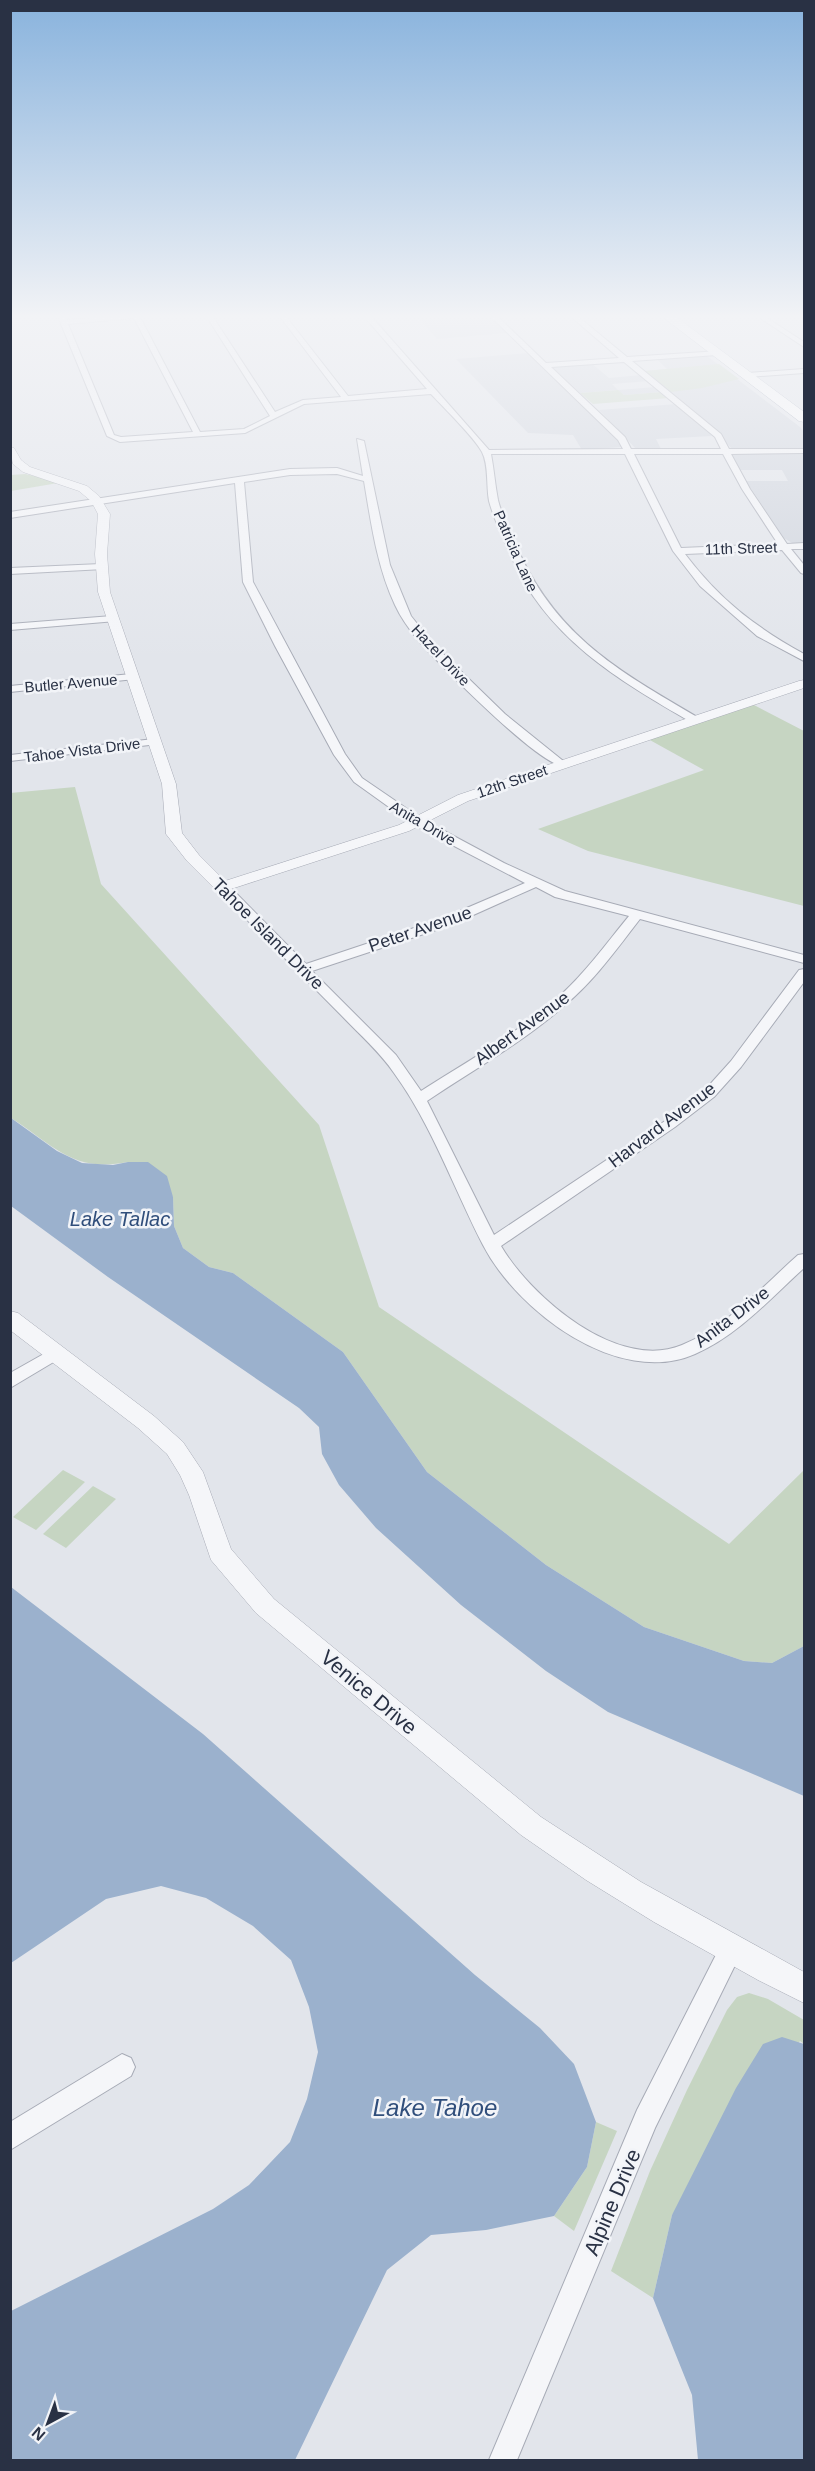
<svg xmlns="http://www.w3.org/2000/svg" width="815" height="2471" viewBox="0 0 815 2471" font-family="Helvetica,sans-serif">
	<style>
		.built { fill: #cfd4dd }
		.green { fill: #c6d5c2 }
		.water { fill: #9bb1cd }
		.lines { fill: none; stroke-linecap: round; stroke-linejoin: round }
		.minor-casing { stroke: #a7abb6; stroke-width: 2 }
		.tertiary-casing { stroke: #a7abb6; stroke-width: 1 }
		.primary-casing { stroke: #a0a8b8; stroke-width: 1 }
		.minor { fill: #f5f6f9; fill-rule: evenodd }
		.tertiary { fill: #f5f6f9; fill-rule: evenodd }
		.primary { fill: #fff; fill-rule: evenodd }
		.labels { text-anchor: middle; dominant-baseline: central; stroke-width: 5; stroke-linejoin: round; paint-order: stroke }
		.far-street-label { font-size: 15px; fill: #293144; stroke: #f2f4f8 }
		.street-label { font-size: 18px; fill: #293144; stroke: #f2f4f8 }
		.water-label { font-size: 20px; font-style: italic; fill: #304e7b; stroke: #f2f4f8 }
		.near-street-label { font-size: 21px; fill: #293144; stroke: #f2f4f8 }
		.near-water-label { font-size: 24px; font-style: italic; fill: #304e7b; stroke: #f2f4f8 }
	</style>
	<rect width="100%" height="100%" fill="#e2e5eb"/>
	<path class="built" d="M415,314h72l20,19 -70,6z
		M529,353l88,84 5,10 -40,3 -9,-15 -45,-2 -72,-74z
		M707,356l93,71 4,5v17l-73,-1 -21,-24 -65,-53 22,-2 -11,-11z
		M591,363l18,15 33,-3 7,6 -37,3 6,6 38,-3 6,5 -38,3 -7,-5 -37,3 -28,-26z
		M677,404l35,32 -56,3 5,10h-25l-37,-39z
		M804,452v91h-12l-8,-5 -38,-57h42l-6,-11h-42l-9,-15 5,-2z"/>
	<path class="green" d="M719,364l20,15 -37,9 -31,4 -26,-21z
		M618,390l6,5 38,-3 7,6 -76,6 -13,-11z
		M25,474l39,8 -53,9v-16z
		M754,705l50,26v175l-216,-55 -50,-22 166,-59 -56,-31z
		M75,787l26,97 218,241 60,182 350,237 75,-74v176l-32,17 -28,-2 -100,-34 -98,-62 -119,-93 -84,-120 -110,-79 -24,-6 -26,-19 -9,-22 -1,-29 -45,-35c-56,11 -74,-17 -117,-44l-1,-325z
		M63,1470l22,12 -49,48 -23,-13z
		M93,1486l23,13 -50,49 -23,-14z
		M749,1993l19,6 36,21v24l-4,-3 -128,174 -19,83 -42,-27 39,-100 37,-81 40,-80 10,-13z
		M596,2122l21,9 -43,100 -20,-15 33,-49z"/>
	<path class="water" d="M11,1118l46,33 25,12 31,2 15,-3h20l19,14 6,21 1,29 9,22 26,19 24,6 110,79 84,120 119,93 98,62 100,34 28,2 32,-17v150l-196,-84 -62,-41 -85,-66 -85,-77 -37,-43 -17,-31 -3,-27 -20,-19 -191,-131 -97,-71z
		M11,1587l192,147 272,241 65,53 34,36 22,58 -9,45 -33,49 -68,14 -55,5 -44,35 -92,190h-284v-149l202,-102 36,-24 41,-43 17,-43 11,-47 -9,-45 -18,-47 -38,-34 -47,-28 -45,-12 -55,13 -95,64z
		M782,2037l22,7v416h-106l-6,-65 -39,-97 19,-83 64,-127 27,-44z"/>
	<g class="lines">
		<g class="minor-casing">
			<path id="minor" d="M57,314h6l3,6 87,-6 -13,3 60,115 44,-3 26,-13 -65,-102h6l64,98 28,-12 38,-3 -63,-83h6l64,82 79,-7 -65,-75h7l120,136 134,-1 -5,-9 -130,-126h7l51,49 73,-5 -51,-44h7l52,43 93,-6 -3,4 -85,6 89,73 8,15h75v4l-73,1 19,35 37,55 17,-1v6h-13l13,16v9l-3,-1 -19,-23 -97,4c34,45 70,73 119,100v7l-47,-25 -57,-50 -27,-35 -48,-97h-134c3,15 4,31 7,46 3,13 10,26 15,38 38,95 102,131 186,180v4h-8c-73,-42 -145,-85 -180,-166 -8,-17 -17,-37 -22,-55 -3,-15 0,-36 -7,-49 -8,-15 -38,-44 -51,-58l-127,10 -59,29 -125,9 -13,-6zM134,318l59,114 -72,5 -7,-2 -46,-111zM624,362l91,75 6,12h-90l-6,-12 -74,-70zM634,454h89l19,35 36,55 -97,4z
				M754,314h7l43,28v5z
				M804,369v4l-56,4 -4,-2 4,-2z
				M357,439l7,2 26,124 21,51 23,29 71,69 62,50 -2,2c-21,5 -130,-106 -147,-126 -9,-11 -17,-22 -23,-35 -18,-38 -24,-82 -31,-124l-27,-7 -47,1 -46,7 9,100 92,172 17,24 60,41 82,44 61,28 239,64v8l-164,-44c-24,31 -46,62 -76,87 -42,37 -91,64 -137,95l67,134 171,-114 39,-30 27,-30 68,-91 5,-1v13l-63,85 -27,30 -39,30 -174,119c30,51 117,126 181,99 45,-18 81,-59 116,-90l6,-1v14c-33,30 -67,68 -109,86 -77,34 -178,-43 -212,-109 -29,-56 -51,-120 -89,-172 -14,-21 -34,-38 -52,-57 -30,-30 -59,-60 -89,-90 -12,-13 -27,-25 -37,-39l6,-4 5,1 79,80 135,-45 84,-36 -111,-58 -60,-43 -20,-27 -59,-109 -32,-64 -8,-99 -225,35v-6l280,-43 47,-1 26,8zM536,887l19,10 74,19c-24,29 -45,59 -74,84 -40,35 -89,62 -134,91l-25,-36 -84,-84 139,-46z
				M101,564l5,3 -2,2 -94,5v-6z
				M112,616l4,1v4l-106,9v-6z
				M131,674l5,3 -1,2 -125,13v-6z
				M154,739l6,3 -2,2 -148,17v-6z
				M56,1347l6,2 3,4 -3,4 -52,31v-15z
				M731,1938l8,3 4,8 -88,179 -138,332h-28l148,-350 86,-169z
				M122,2054l9,4 4,9 -4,9 -121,74v-28z"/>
		</g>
		<g class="tertiary-casing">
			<path id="tertiary" d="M10,447l4,1 7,12 9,7 57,19 12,10 11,18 -3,40 3,38 66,192 6,49 17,22 26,26 174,-56 59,-30 341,-114 5,-1v8l-336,113 -59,30 -181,59h-12l-29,-29 -21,-27 -4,-50 -64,-192 -3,-38 3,-40 -7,-13 -12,-10 -56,-19 -10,-8z
				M10,1311l8,2 136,103 29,26 20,30 28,77 43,50 267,218 100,65 163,90v31l-46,-23 -104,-58 -68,-42 -65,-45 -265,-222 -45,-53 -22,-65 -9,-20 -13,-21 -29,-26 -128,-98z"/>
		</g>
		<g class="primary-casing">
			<path id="primary" d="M659,314h13l132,98v10l-5,-1z"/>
		</g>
		<use href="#minor" class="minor"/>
		<use href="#tertiary" class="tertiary"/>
		<use href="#primary" class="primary"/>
	</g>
	<linearGradient id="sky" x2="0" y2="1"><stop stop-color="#89b3dd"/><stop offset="0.48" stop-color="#f2f3f6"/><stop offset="1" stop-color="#f2f3f6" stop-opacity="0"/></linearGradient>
	<rect width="815" height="660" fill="url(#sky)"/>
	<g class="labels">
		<g class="far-street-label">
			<text transform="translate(741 548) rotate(-2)">11th Street</text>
			<text transform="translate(516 551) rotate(66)">Patricia Lane</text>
			<text transform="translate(441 655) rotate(47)">Hazel Drive</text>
			<text transform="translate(71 683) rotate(-5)">Butler Avenue</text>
			<text transform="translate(82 750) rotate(-7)">Tahoe Vista Drive</text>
			<text transform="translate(512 781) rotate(-19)">12th Street</text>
			<text transform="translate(423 823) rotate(30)">Anita Drive</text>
		</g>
		<g class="street-label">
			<text transform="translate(420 929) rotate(-19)">Peter Avenue</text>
			<text transform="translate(268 934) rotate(45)">Tahoe Island Drive</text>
			<text transform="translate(522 1028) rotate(-36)">Albert Avenue</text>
			<text transform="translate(662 1125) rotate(-37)">Harvard Avenue</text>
			<text transform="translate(732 1317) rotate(-37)">Anita Drive</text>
		</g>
		<g class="water-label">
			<text x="120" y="1219">Lake Tallac</text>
		</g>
		<g class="near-street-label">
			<text transform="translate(369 1692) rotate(40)">Venice Drive</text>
			<text transform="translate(612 2202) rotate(-67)">Alpine Drive</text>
		</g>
		<g class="near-water-label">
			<text x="435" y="2107">Lake Tahoe</text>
		</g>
	</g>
	<rect width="815" height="2471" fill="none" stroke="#293144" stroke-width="24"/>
	<g transform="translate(48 2423) rotate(221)" stroke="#f2f4f8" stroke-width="4.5" paint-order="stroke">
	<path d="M0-4.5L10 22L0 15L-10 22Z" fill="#293144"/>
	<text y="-9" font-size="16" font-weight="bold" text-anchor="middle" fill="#293144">N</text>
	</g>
</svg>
